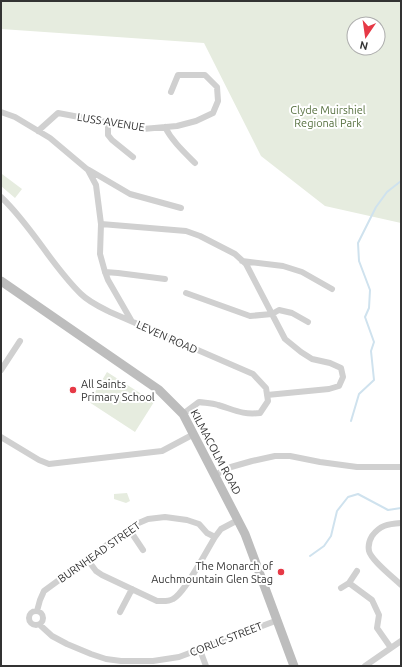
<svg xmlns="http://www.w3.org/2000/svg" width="402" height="667" viewBox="0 0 402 667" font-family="Ubuntu,sans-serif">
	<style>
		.green { fill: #e6ecdf; fill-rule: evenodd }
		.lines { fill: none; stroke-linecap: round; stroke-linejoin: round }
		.stream { stroke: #cfe2ee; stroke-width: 2 }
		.minor { stroke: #d0d0d0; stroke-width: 6 }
		.secondary { stroke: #bdbdbd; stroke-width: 9 }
		.poi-dot { fill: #e63946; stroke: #fff; stroke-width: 1.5 }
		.labels { text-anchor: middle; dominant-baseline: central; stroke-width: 4; stroke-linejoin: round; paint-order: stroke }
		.park-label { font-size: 11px; fill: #56703f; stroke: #fff }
		.street-label { font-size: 11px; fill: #333; stroke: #fff }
		.poi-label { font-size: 11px; fill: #333; stroke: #fff; text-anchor: start }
	</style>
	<rect width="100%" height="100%" fill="#fff"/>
	<path class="green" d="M1,1h400v222l-76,-17 -64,-50 -57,-113 -203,-14zM354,24h24v24h-24z
		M2,174l20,15 -7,9 -14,-12z
		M107,372l47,30 -19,30 -46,-30z
		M127,493l3,8 -4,2 -12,-4v-5z"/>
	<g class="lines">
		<path class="stream" d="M351,421l8,-27 15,-14 -3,-29 3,-9 -9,-25 4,-9 1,-18 -11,-29 -1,-18 18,-36 11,-15 14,-11
			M310,556l14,-10 7,-10 6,-25 11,-14 10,-3 30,16 13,-2"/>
		<path class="minor" d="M1,112l14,5 35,21 38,32 8,15 5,39 -1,30 5,18 3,8 23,40
			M108,122v13l4,5 21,17
			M165,127c7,14 19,25 30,36
			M38,131l20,-18 85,16 34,-3 19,-5 17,-8 5,-12 -1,-14 -12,-12h-27l-7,17
			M89,170l41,24 51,14
			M1,197c31,29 50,68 80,97 8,8 19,13 29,18l143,62 13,14 2,13 -8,12c-18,2 -25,-3 -42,-8 -6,-2 -13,-2 -19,-3l-16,12
			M101,224l85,7 14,5 35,18 11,10 39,75 16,13 11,7 18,4 11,5 2,9 -4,9 -10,3 -62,6
			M242,261l41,5 19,6 30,17
			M105,272l13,1 47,6
			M186,293l64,23 22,-2 7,-4 13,3 16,9
			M1,370l19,-29
			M1,437l38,23 10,4 113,-13 32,-17
			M215,475l16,-8 21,-6 23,-5h15l30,6 37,5h44
			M401,523c-13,1 -21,2 -29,13 -3,5 -4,10 -3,15 2,9 25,27 32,34
			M129,529l14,21
			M87,559l9,12 6,4 55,26c5,0 11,1 16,-2 12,-6 34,-49 42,-62
			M349,583l23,17 7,15 -2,13 14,20
			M341,588l8,-5 8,-12
			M29 618a7 7 0 1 1 14 0a7 7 0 1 1-14 0Z
			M37,611l3,-11 4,-9 90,-66 14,-6 17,-2 22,3 12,4 8,9 8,4 6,-8 17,-9
			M120,612l12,-23
			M40,625l12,11 15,8 24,10 15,5 15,2h32l26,-4 99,-37
			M200,650l6,16
			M365,666l36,-25"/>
		<path class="secondary" d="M1,281l158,109 24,24 62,120 49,132"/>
	</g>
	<g class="poi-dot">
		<circle cx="73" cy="390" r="4"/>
		<circle cx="281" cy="572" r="4"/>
	</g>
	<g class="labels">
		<g class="park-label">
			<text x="328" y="110">Clyde Muirshiel<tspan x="328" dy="13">Regional Park</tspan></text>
		</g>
		<g class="street-label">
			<text transform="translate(111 122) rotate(9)">LUSS AVENUE</text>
			<text transform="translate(167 337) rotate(24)">LEVEN ROAD</text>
			<text transform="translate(216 452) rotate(62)">KILMACOLM ROAD</text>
			<text transform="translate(99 552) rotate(-35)">BURNHEAD STREET</text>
			<text transform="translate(226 639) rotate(-21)">CORLIC STREET</text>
		</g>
		<g class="poi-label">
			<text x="81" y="384">All Saints<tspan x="81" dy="13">Primary School</tspan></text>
			<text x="273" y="566" text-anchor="end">The Monarch of<tspan x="273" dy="13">Auchmountain Glen Stag</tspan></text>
		</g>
	</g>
	<rect width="402" height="667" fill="none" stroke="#333333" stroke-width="4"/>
	<g transform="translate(366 36) rotate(193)"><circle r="19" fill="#ffffff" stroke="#adadad"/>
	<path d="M0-3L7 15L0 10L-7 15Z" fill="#e63946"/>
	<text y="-6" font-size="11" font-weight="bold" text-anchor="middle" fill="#333333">N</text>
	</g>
</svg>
